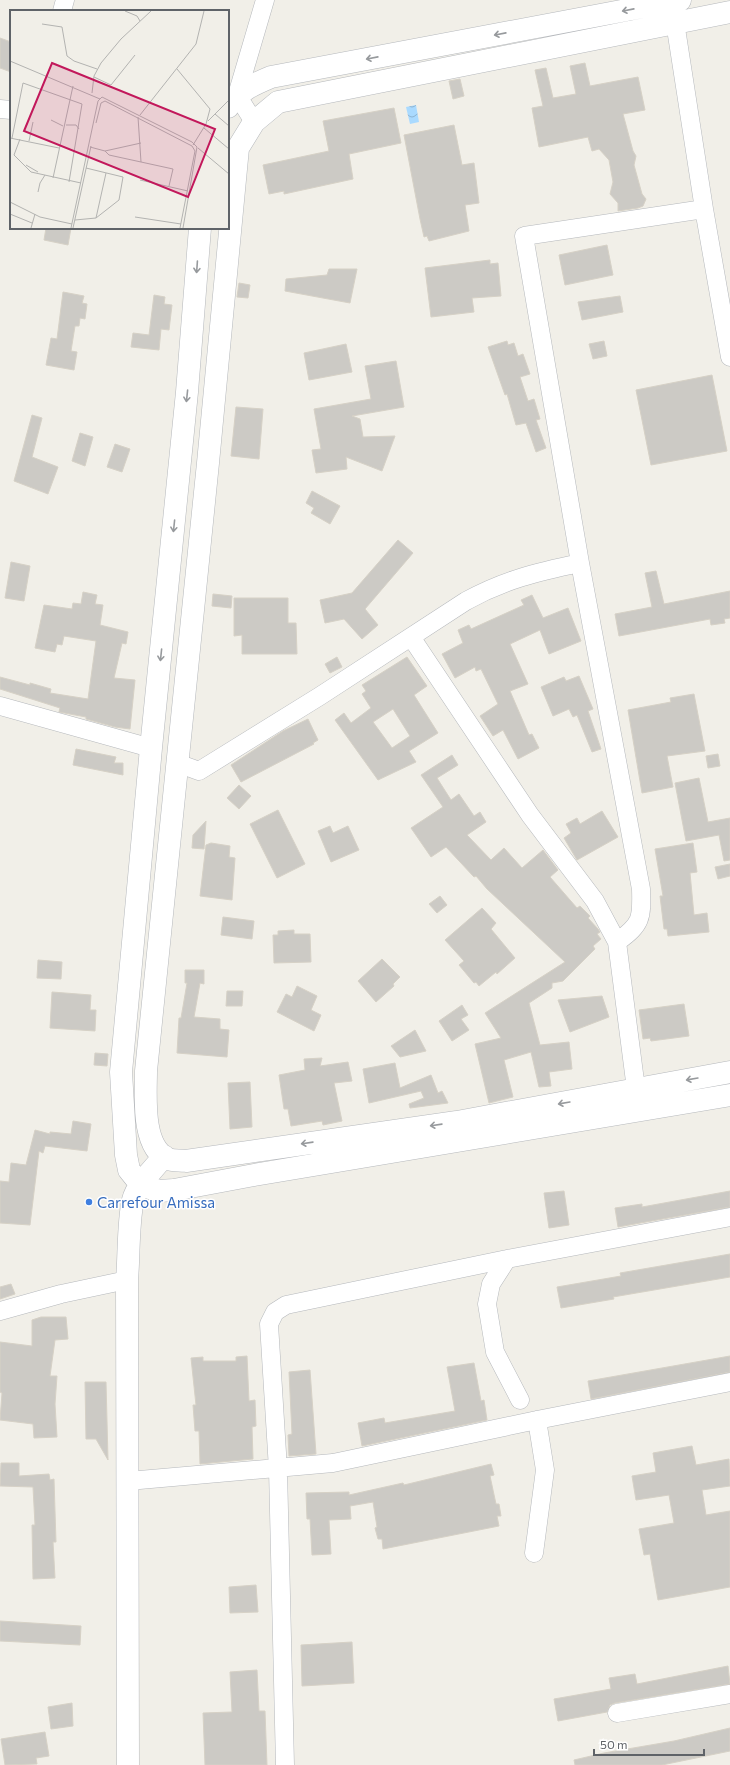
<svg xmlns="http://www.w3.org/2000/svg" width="730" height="1765" viewBox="0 0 730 1765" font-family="Commissioner,sans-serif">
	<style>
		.water { fill: url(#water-waves) }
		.building { fill: #cccac5; stroke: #d6d1c6; fill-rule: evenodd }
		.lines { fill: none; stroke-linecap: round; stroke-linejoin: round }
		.minor-casing { stroke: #b5b8bc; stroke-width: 19 }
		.tertiary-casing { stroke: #b5b8bc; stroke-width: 23 }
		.minor { stroke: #fff; stroke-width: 18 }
		.tertiary { stroke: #fff; stroke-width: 22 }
		.oneway { stroke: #979a9d }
		.shop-dot { fill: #3f7fe0; stroke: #fff; stroke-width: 1.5 }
		.labels { text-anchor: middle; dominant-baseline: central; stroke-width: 3; stroke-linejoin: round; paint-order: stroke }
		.shop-label { font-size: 15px; fill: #366cbe; stroke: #fff; text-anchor: start }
		.inset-road { fill: none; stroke: #b3b3b1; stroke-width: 1 }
		.view { fill: #c2185b; fill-opacity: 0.15; stroke: #c2185b; stroke-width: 2 }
		.inset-edge { fill: none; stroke: #5f6368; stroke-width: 2 }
	</style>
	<defs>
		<pattern id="water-waves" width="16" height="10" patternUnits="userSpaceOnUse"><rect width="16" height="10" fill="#aadaff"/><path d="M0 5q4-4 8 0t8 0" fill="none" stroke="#8eb4d2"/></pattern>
	</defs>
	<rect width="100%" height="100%" fill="#f1efe8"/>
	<path class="water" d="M416,105l3,17 -9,2 -4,-17z"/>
	<path class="building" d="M0,38l11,4v30l-11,-4z
		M585,63l5,23 48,-9 7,33 -22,4 10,37 3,5 -2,9 8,29 4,5 -3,7 -5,2 -20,3v-8l-8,-9 3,-12 -4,-22 -10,-11 -7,2 -4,-14 -49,10 -7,-39 11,-2 -8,-36 11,-2 7,30 23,-4 -6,-28z
		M460,79l4,17 -11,3 -4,-18z
		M394,108l7,35 -52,11 4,25 -69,15v-3l-15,3 -6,-29 66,-14 -6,-30z
		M454,125l8,40 12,-2 5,40 -14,2 4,26 -40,10 -2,-5 -3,1 -4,-18 -16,-84z
		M46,228h25l-3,17 -24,-5z
		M607,245l6,30 -48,10 -6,-30z
		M490,260v4l8,-1 3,33 -29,2 2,14 -43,5 -6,-49z
		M329,269h28l-7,34 -65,-12 1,-12 41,-4z
		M239,283l11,2 -2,13 -11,-1z
		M63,292l21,4 -2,7 5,1 -2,15 -5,-1 -1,8h-4l-4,25 6,1 -3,18 -28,-5 5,-27 6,1z
		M154,295l11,2 -1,7 8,1 -3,25 -8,-1 -2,21 -28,-3 2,-14 16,2z
		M620,296l3,16 -41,8 -4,-18z
		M507,341l1,4 6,-2 4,13 5,-2 7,20 -10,3 8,24 6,-2 6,20 -4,1 10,28 -10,4 -10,-29 -10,2 -9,-31 -2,1 -17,-48z
		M604,341l3,15 -14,3 -4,-15z
		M346,344l6,28 -43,8 -5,-27z
		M396,361l8,46 -52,9 8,3 3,18 32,-1 -13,35 -36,-14 1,12 -31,4 -4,-23 9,-1 -7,-40 57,-10 -6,-33z
		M712,375l15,76 -76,14 -15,-75z
		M236,407l27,2 -4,50 -28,-3z
		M32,415l10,3 -10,39 26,10 -10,27 -34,-13z
		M80,433l13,4 -8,29 -13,-5z
		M115,444l15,5 -8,23 -15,-5z
		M312,491l28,15 -10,18 -19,-11 3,-5 -8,-5z
		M398,540l15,13 -48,56 13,16 -16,14 -18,-20 -19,4 -5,-23 32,-7z
		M11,562l19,4 -6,35 -19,-3z
		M656,571l8,33 66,-13v27l-6,1 1,4 -14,2 -1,-6 -91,17 -4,-22 37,-7 -7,-34z
		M83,592l14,3 -2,9 8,1 -3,20 28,7 -2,12 -4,-1 -8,35 21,2 -5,49 -15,-2 -29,-8v-2l-27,-5 1,-4 -60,-19v-12l30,8v-2l21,6 -1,4 38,6 8,-58 -32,-5 -2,9 -5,-1 -2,8 -20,-4 9,-43 28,4 1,-6 8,1z
		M213,594l19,2 -1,12 -19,-2z
		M532,595l11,23 25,-10 13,33 -32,13 -9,-24 -30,14 18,40 -18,7 19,44 3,-1 7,14 -21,11 -15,-29 -10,6 -13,-20 18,-12 -17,-35 -5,2 -1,-4 -20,11 -13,-24 21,-11 -5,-13 11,-5 2,4 53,-24 -3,-5z
		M234,598h54v25h8l1,31h-55v-19l-8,1z
		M337,657l5,10 -12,6 -5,-9z
		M407,657l20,29 -13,9 24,38 -29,18 7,11 -38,18 -43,-60 9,-7 7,10 20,-15 -9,-14 4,-3 -4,-6zM393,709l17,27 -18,12 -19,-26z
		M579,676l14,33 -5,2 13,38 -9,3 -15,-37 -4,2 -4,-8 -16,7 -12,-29 23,-10 2,4z
		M694,694l11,57 -38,5 6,31 -31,6 -14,-83 43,-8 -1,-4z
		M308,719l10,21 -5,3 1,1 -73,38 -10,-17 52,-34z
		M76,749l40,8 -2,6h9v12l-50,-10z
		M718,754l2,12 -12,2 -2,-12z
		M452,755l6,10 -21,13 14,22 8,-6 15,22 6,-4 6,10 -19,13 24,25 13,-12 18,20 21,-18 15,20 -8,7 27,31 3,-2 10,10 -2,2 10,11 2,3 -3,2 4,5 -8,7 2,3 -32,32 -11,2v5l-23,15 11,42 29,-3 3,27 -23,3 2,14 -12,1 -8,-35 -27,8 9,37 -24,6 -14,-59 26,-6 -16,-25 80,-51 -78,-73 -11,-13 -2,1 -28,-30 -15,10 -20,-29 32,-21 -22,-32z
		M699,778l9,44 22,-4v42l-6,1 -5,-26 -33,6 -11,-58z
		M239,785l12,11 -12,13 -12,-11z
		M278,810l27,54 -28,14 -27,-54z
		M602,811l16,26 -41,23 -13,-22 7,-5 -5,-9 11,-6 3,6z
		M206,821l-2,28 -12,-1 1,-13z
		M330,826l3,7 15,-7 11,24 -28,12 -13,-31z
		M211,843l19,3 -1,11 6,1 -3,42 -32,-4 6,-51z
		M693,843l4,29 -7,1 4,42 13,-2 2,19 -41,4 -1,-7h-3l-4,-33h3l-8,-47z
		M730,864v12l-12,3 -3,-12z
		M440,896l7,9 -10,8 -8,-9z
		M482,908l14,15 -5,6 24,29 -18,16 -1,-2 -17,14 -3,-4 -2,1 -15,-18 5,-4 -19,-21z
		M223,917l31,4 -2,18 -31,-4z
		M294,930v4h16l1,28 -37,1 -1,-28h5v-4z
		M382,959l18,18 -7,7 1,2 -18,16 -18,-21z
		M38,960l24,2 -1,17 -24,-1z
		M185,970h19v14l-4,-1 -6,34 26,2v10l9,1 -2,27 -50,-4 2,-35h2l6,-35h-2z
		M297,986l20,10 -6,14 10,5 -7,16 -37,-19 9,-18 6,3z
		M227,991h16l-1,15h-16z
		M52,992l39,3 -1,15h6l-1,21 -45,-3z
		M602,996l7,21 -39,15 -12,-32z
		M684,1004l5,32 -38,5 -1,-3 -7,1 -4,-29z
		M462,1005l6,10 -7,4 8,11 -17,11 -13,-20z
		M415,1030l11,21 -26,6 -9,-11z
		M95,1053l13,1 -1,12 -13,-1z
		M322,1058l-2,8 28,-4 4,19 -18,2 8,38 -19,4 -1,-4 -31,5 -3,-17h-4l-5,-34 26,-5 -1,-11z
		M395,1063l5,25 31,-13 7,18 4,-2 6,12 -38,5 -1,-4 15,-6 -3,-7 -52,12 -6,-34z
		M250,1082l2,45 -22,2 -2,-46z
		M73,1121l18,3 -4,27 -42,-5 -2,7 -4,-2 -9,74 -30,-2v-42l9,1 2,-19 15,2 9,-35 15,4v-2l21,2z
		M564,1191l5,34 -20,3 -5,-35z
		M730,1191v16l-112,20 -3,-19 27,-4v3z
		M730,1254v23l-117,20 1,2 -53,9 -4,-21 64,-11 -1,-3z
		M11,1284l4,10 -15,5v-12z
		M41,1317h25l2,22 -13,1 -5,36h7l-2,28 2,33 -23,1 -1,-14 -33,-4 2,-27 -2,-1v-50l32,4v-26z
		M247,1356l2,45 6,-1 1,26 -4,1 1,32 -53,5 -1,-33h-4l-2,-26h3l-5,-47 12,-1v4h33v-4z
		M730,1356v16l-139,27 -3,-18z
		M474,1363l7,38 3,-1 3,20 -125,26 -4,-23 26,-5 1,5 70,-12 -8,-44z
		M310,1370l6,84 -27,2 -1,-21 4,-1 -3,-62z
		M85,1382h21l2,78 -12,-21h-10z
		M692,1446l4,19 33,-6 1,27 -28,4 4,25 24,-4v76l-72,13 -8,-46 -6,1 -5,-26 35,-6 -5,-28 -33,5 -4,-24 24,-4 -3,-19z
		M1,1463h18v13l30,-2 1,6 4,-1 2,63h-3l2,36 -22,1 -1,-54h3l-2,-38 -33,-1z
		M491,1464l3,11 -4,1 6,28h3l2,12h-4l2,10 -116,23 -1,-10h-4l-3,-11 2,-1 -4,-25 -23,4 1,13 -22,1 2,34 -19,1 -2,-36h-3l-1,-26 43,-1v3l54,-12 1,2z
		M256,1585l2,27 -28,1 -1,-26z
		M0,1621l81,5 -1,19 -80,-4z
		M352,1642l2,41 -52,3 -1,-41z
		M728,1666l2,18 -115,19 -5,2 -3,7 -49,9 -4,-22 57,-10 -2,-11 26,-4 2,10z
		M257,1670l2,41h6l2,54h-62l-2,-52 29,-1 -2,-40z
		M72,1703l1,23 -22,3 -3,-22z
		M730,1728v23l-68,14h-87l-1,-5 30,-7 70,-12z
		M45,1732l4,24 -13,2 1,6 -32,1 -4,-26z"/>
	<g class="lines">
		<g class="minor-casing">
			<path id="minor" d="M62,11l3,-11
				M675,22l29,187 26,148
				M0,109l11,1
				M254,122l-17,-27 28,-95
				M411,637l119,178 65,86 22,41 19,147
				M0,706l151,42
				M177,763l22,8 121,-75 146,-95c38,-21 71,-29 114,-38
				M617,942c25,-18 25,-24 24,-53l-61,-326 -56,-327 180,-27
				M507,1259l-16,25 -4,20 8,48 25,48
				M0,1311l61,-17 66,-14
				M128,1481l205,-18 204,-43 193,-38
				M534,1553l11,-83 -8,-50
				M617,1713l113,-19
				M285,1765l-7,-296 -9,-145 6,-12 11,-7 221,-46 223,-42"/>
		</g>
		<g class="tertiary-casing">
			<path id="tertiary" d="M730,12l-452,90 -24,20 -16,26 -30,315 -62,608c0,24 -5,76 22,88 5,2 12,1 18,2l271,-39 273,-50
				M228,107c12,-17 24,-22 43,-30l409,-77
				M200,228l-13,164 -36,356 -30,324 5,83 3,15 12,15 18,6 15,-1 80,-15 476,-80
				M128,1765l-1,-485c2,-22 1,-59 6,-80 4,-16 21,-31 31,-44"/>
		</g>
		<use href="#minor" class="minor"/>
		<use href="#tertiary" class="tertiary"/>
	</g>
	<defs><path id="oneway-shaft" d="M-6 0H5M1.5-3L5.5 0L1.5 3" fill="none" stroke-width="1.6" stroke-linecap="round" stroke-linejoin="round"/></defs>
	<g class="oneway">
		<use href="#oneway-shaft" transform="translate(628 10) rotate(169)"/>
		<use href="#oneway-shaft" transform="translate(500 34) rotate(169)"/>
		<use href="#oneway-shaft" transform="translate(372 58) rotate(169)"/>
		<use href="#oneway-shaft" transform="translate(197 267) rotate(94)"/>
		<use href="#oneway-shaft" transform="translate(187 396) rotate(96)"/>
		<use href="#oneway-shaft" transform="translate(174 526) rotate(96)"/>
		<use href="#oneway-shaft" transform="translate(161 655) rotate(96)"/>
		<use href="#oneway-shaft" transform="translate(692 1079) rotate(170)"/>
		<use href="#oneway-shaft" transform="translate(564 1103) rotate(170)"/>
		<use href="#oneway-shaft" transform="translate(436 1125) rotate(172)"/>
		<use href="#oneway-shaft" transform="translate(307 1143) rotate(172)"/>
	</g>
	<circle class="shop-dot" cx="89" cy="1202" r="4"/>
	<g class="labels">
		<g class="shop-label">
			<text x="97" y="1202">Carrefour Amissa</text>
		</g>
	</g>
	<g transform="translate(10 10)">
		<rect width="219" height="219" fill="#f1efe8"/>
		<path class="inset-road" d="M115,1l12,5 3,5M32,14l20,3 5,29 7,5 23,8M0,51l90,38M167,59l33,40 -4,15 -13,21M84,67l17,8 24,-30M82,83l2,-17 7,-13 20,-24 30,-28M205,104l14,12M130,105l56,-71 8,-33M128,107l3,45M41,110l12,6M198,111l21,-21M86,113l5,-20 4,-2 87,45 3,5 -15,77M56,115h10l3,4M194,118l25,21M0,128l49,10M2,128l11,-55 59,21 -13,78M10,129l-6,16 17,17 50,11M19,131l4,-19M80,137l15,4 36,-8M188,138l31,26M95,141l4,4 64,14 -4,17M16,155l12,7M43,168l20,-92M130,170l48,11M28,182l2,-9 5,-8M0,192l30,15 32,7M0,204l22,9M125,207l46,7M86,208l10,-45M65,210l21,-2 23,-18 4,-23 -37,-9M21,218l4,-14M61,218l27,-127 4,-4 90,45 5,5 -14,81M63,218l18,-82"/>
		<path class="view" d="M42,53l163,66 -27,68 -164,-66z"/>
		<rect width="219" height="219" class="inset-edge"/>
	</g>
	<path d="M594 1749v6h110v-6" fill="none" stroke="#5f6368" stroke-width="2"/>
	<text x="600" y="1749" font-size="12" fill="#5f6368" stroke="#ffffff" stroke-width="3" paint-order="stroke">50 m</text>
</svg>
